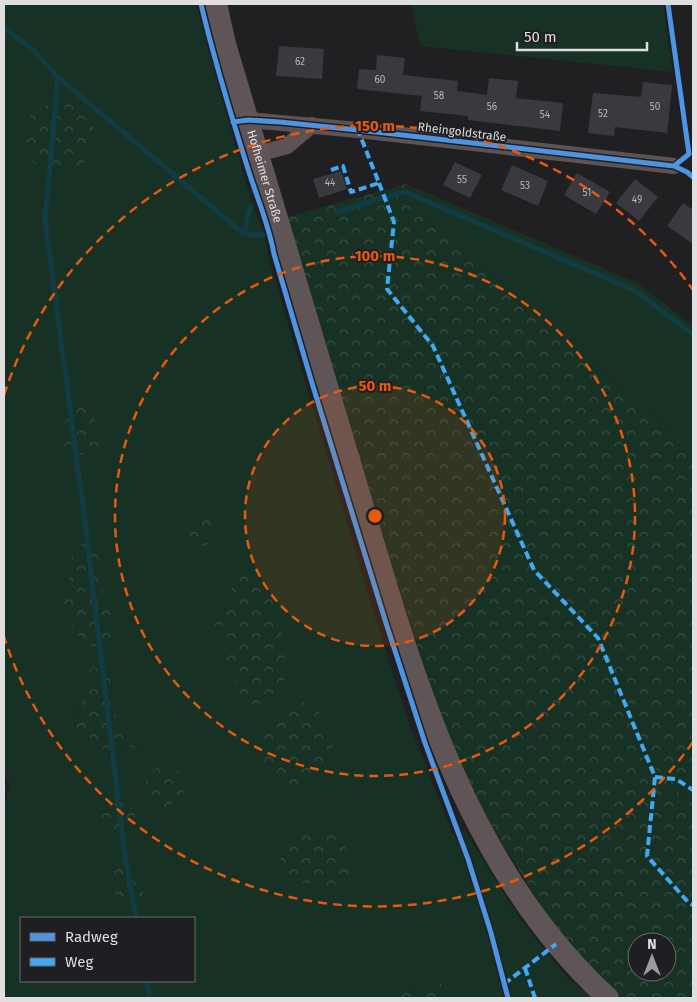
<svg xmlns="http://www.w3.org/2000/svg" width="697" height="1002" viewBox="0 0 697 1002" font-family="'Fira Sans',sans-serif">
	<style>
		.grass { fill: #173225; fill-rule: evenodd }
		.forest { fill: url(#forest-crowns); fill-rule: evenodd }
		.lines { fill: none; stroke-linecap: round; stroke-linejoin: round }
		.stream { stroke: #123c43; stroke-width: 5 }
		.building { fill: #3b3940 }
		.street { stroke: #5d5354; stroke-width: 16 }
		.secondary { stroke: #605556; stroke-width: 22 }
		.quiet { stroke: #3fa9f5; stroke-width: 4; stroke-dasharray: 8 4; stroke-linecap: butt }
		.cycleway-casing { stroke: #1f1f23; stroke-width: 8 }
		.cycleway { stroke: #4d94e3; stroke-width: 5 }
		.ring { fill: none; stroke: #e8590c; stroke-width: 2.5; stroke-dasharray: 9 6 }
		.labels { text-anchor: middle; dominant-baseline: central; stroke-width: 4; stroke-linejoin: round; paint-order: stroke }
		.number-label { font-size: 10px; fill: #b6b6ba }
		.street-label { font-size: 12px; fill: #dfdfe2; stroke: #1f1f23 }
		.centre { fill: #e8590c; stroke: #1f1f23; stroke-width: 2.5 }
		.ring-label { font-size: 15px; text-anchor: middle; font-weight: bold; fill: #e8590c; stroke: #1f1f23; stroke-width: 4; stroke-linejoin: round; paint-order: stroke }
	</style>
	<defs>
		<pattern id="forest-crowns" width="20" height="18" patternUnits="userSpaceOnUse" patternTransform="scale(1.25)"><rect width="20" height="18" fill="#173225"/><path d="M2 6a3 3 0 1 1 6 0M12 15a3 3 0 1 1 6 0" fill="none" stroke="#384f44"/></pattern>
	</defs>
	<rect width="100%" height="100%" fill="#202022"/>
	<path class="grass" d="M4,4h192l57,204 11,24 5,28 105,355 36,111 43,109 12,-4 55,88 49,61 10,7 13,11h-147l-5,-17 -58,17h-378v-194l2,-2 4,-18 -6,-9zM72,556l31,25v19l7,23v18l-41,-60zM93,667l16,6 7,44 13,11 11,22 -20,-6 -8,13 -20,-18 -18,-11 1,-19 11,-12v-22zM308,834l18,59 -17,-10 -16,1 -12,-30 12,-18zM21,918h173v63h-173z
		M411,4h252l10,68 -253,-26z
		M406,184l230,98 57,44v123l-277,-238z
		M693,761v41l-18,-12z"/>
	<path class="forest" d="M58,100l15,6 17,10 5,16 -5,18 -7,15c-26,8 -33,11 -56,-7l-3,-25 8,-22z
		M406,184l10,27 277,238v312l-18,29 18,12v196h-71l-47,-47 -28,-36 -63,-101 -25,-49 -26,-71 -40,-126 -106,-351zM637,942h30v30h-30z
		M85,402l13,24 2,22 -18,7 -19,-6 -1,-20 9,-19z
		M199,515l12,3 4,15 -9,13 -10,1 -7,-9 -1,-14z
		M83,542l14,12 6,27v19l11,15 -4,8v18l-17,6 -15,-11 -15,-29 6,-26 3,-25z
		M243,571l26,19 13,44 4,43 -17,25 -24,4 -16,-38 -16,-50z
		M93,667l16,6 7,44 13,11 12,22 -21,-6 -7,13 -21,-18 -18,-11 1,-19 11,-12 -1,-22z
		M301,700l20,14 12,33 -6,23 -23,14 -24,1 -20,-17v-31l21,-22z
		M164,763l22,11 -3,22 -17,13 -18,-17 -2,-12 8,-10z
		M120,796l12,6 3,16 -7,18 -12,1 -14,-10 -3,-18 10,-11z
		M321,830l15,2 10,16 6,21 -10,17 -16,7 -17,-10 -16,1 -15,-8 3,-22 12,-18z
		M123,863h8c14,14 17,21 8,39l-11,2 -13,-10 -4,-18z
		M440,981l5,17h-63z"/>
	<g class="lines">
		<path class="stream" d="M4,28l28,21 26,28 -13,143 40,302 39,327 12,69
			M58,77l186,157 19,1
			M386,197l19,-5 229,98 59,44
			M337,212l45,-14
			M244,234c5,-11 1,-19 7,-27
			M147,981l3,17"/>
	</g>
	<path class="building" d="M279,46l45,3 -2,30 -46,-3z
		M377,55l28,3 -2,17 55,6 -1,10 30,4 2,-17 29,3 -2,17 47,5 -3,28 -92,-11v-4l-48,-5 2,-15 -65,-7 2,-20 17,1z
		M643,82l29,3 -5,48 -52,-6 -1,9 -26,-3 5,-40 48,4z
		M455,162l27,13 -12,23 -27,-13z
		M512,165l36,16 -10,25 -37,-16z
		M341,171l6,18 -28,9 -6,-19z
		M577,173l33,19 -14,22 -32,-19z
		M635,179l23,18 -19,24 -23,-18z
		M683,203l10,7v34l-26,-18z"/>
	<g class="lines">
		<path class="street" d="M248,120l110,10 316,36
			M258,154l29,-8 25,-21"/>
		<path class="secondary" id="s1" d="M216,4l9,40c42,139 82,277 124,416 57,190 107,399 259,538"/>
		<path class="quiet" d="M331,170l12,-4 8,26 28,-9 -21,-53
			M379,183l15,39 -7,67 46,57 101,224 64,68 57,139 -8,79 41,46 5,3
			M655,777l21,2 17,11
			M525,968l10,30
			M504,984l52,-40"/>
		<g class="cycleway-casing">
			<path id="cycleway" d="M201,4c13,56 30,111 47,165 9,29 21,56 26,85l38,129 74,240 39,120 43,116 23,74 17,65
				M668,4l21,150 -15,12
				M233,122l15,-2 32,2 78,8 316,36 13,6 6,5"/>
		</g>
		<use href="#cycleway" class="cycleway"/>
	</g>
	<circle cx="375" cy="516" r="130" fill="#e8590c" fill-opacity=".12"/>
	<g class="ring">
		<circle cx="375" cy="516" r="130"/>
		<circle cx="375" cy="516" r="260"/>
		<path d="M693 742A390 390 0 0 1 4 637M4 395A390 390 0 0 1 693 290"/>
	</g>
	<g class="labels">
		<g class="number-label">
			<text x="300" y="62">62</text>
			<text x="380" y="80">60</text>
			<text x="439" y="96">58</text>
			<text x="492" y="107">56</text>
			<text x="655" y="107">50</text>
			<text x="603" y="114">52</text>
			<text x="545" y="115">54</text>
			<text x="462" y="180">55</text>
			<text x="330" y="183">44</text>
			<text x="525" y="186">53</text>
			<text x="587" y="193">51</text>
			<text x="637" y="200">49</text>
		</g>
		<g class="street-label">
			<text transform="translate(462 132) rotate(7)">Rheingoldstraße</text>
			<text stroke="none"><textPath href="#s1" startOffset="179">Hofheimer Straße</textPath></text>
		</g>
	</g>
	<circle cx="375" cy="516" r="8" class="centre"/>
	<g class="ring-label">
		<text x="375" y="131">150 m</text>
		<text x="375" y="261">100 m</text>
		<text x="375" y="391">50 m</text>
	</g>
	<rect width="697" height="1002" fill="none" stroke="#dfdfe2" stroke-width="10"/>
	<rect x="20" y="917" width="175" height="65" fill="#1f1f23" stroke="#6c6c6f"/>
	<rect x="30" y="933" width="25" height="8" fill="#4d94e3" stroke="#6c6c6f"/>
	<text x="65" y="942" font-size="15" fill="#dfdfe2">Radweg</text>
	<rect x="30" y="958" width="25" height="8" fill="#3fa9f5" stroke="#6c6c6f"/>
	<text x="65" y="967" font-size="15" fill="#dfdfe2">Weg</text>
	<g transform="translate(652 957)"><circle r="24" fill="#1f1f23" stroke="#6c6c6f"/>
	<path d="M0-4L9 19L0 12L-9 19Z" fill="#9c9c9f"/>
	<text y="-8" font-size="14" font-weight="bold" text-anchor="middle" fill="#dfdfe2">N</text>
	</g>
	<path d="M517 42v8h130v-8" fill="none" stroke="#dfdfe2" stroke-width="2.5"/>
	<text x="524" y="42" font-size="15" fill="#dfdfe2" stroke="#1f1f23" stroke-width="4" paint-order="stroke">50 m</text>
</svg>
